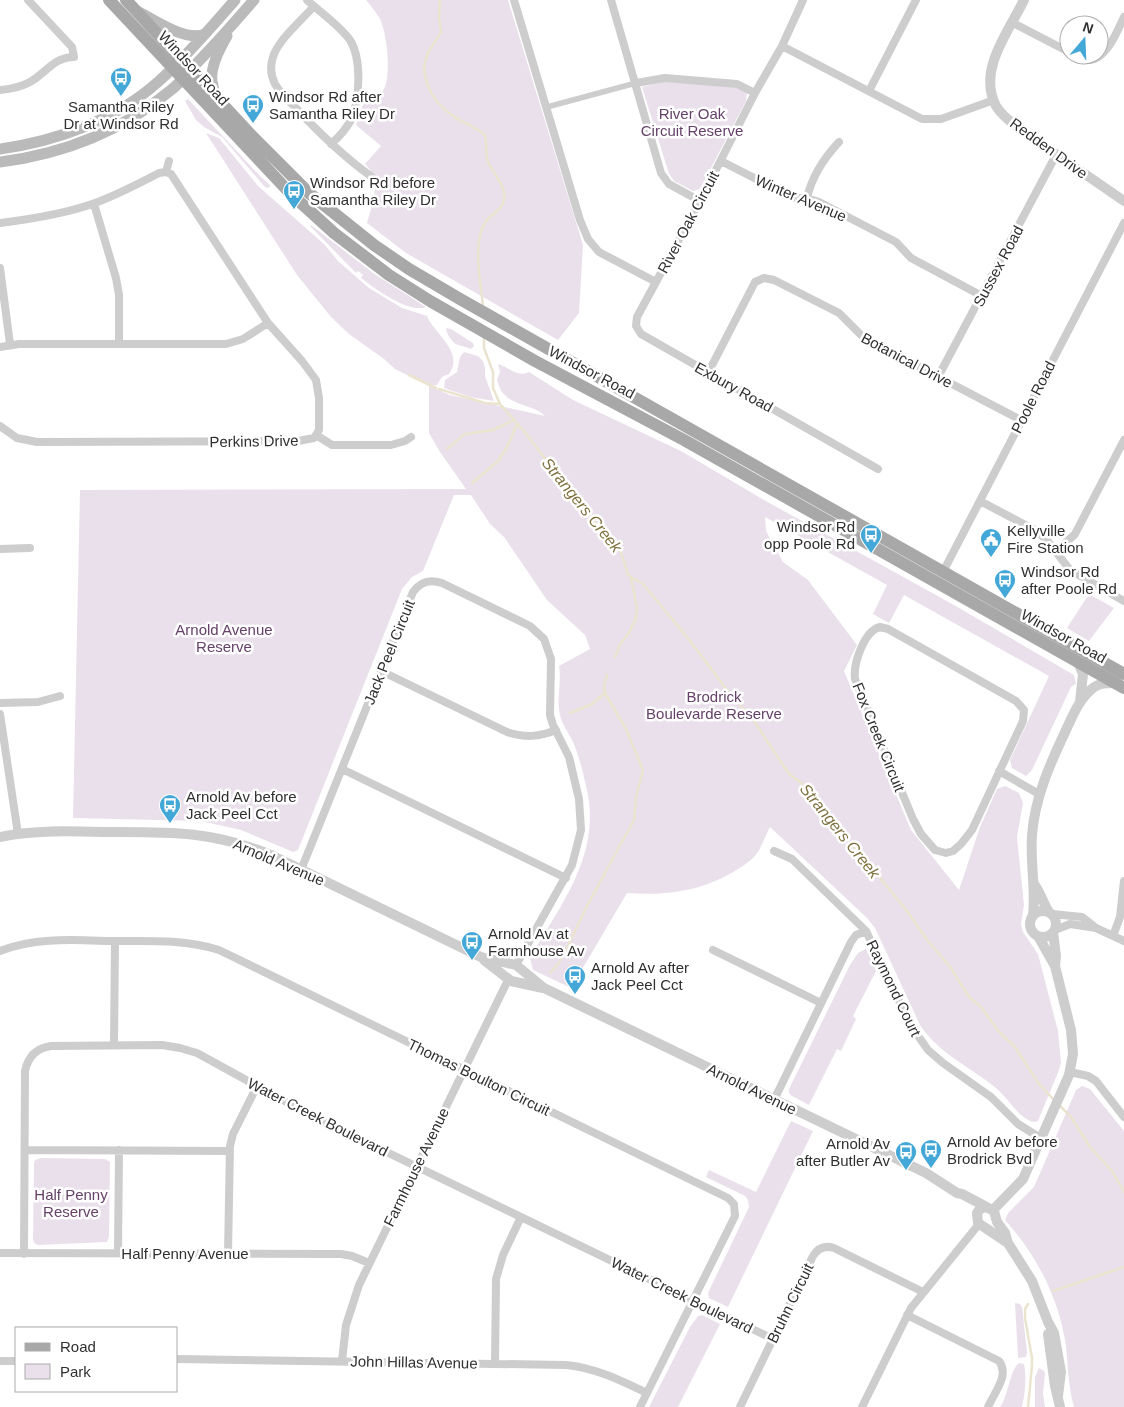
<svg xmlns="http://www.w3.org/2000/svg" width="1124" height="1407" viewBox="0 0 1124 1407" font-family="Arial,sans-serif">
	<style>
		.green { fill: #eae0ec }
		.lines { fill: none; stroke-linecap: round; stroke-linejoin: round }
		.stream { stroke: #eae4ce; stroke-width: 2.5 }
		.pedestrian { stroke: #cdcdcd; stroke-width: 5.5 }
		.minor { stroke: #cdcdcd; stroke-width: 8 }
		.tertiary { stroke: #cdcdcd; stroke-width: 10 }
		.secondary { stroke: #bababa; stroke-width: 11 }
		.primary { stroke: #a8a8a8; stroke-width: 12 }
		.labels { text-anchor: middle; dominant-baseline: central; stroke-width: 5; stroke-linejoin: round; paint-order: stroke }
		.street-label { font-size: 15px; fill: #303030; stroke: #fff }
		.poi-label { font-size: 15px; fill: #303030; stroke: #fff; text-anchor: start }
		.park-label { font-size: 15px; fill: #664169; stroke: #fff }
		.water-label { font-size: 16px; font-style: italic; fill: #80723f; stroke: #fff }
	</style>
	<rect width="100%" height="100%" fill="#fff"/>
	<path class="green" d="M366,0h142l75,245 -4,68 -21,27 -152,-87 -39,-30c5,-20 16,-42 -2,-59l16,-18 -25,-21c3,-8 6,-24 13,-28 5,-2 10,-1 14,-6 9,-14 4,-57 -3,-72 -4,-7 -9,-13 -14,-19z
		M666,81l73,7 8,5 -1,8 -46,88 -7,2 -19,-10 -5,-7 -27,-87z
		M188,99l73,78 10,9 -4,2 -3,-2 -42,-49 -18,-10 -8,-7 -11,-19z
		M206,133l13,5 39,48 66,58 14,17 31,27 33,20 25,8c7,18 38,36 22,58l-7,3 -5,8 -7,1 20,9 95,21c-10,-11 -30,-9 -41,-22 -4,-3 -5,-9 -7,-14l3,-8 -2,-8c11,3 19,14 31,8l44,28 108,51 83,49 190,105 120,70 2,9 -5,3 -39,83 -6,6 -14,-8 -2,-8 39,-84 -145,-81 -15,28 -16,-9 14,-29 -122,-68 1,14 17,31 25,18 49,65 -13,26 67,159 48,60 21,-63 17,-38 8,-3 14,7 4,10 -6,34 7,68 -3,19 2,8 15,22 20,77 3,32 -2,7 -21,51 -4,1c-16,-4 -25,-23 -37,-33 -26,-22 -57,-34 -77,-64l-45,-97 -8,-10 -97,-91c-5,9 -9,23 -16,30 -5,5 -11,9 -16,12 -34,22 -72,27 -111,24l-56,95 -38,-18 -3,-12c31,-54 73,-105 56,-172 -3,-14 -7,-30 -13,-44 -4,-9 -11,-17 -13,-27 -4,-16 2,-33 -1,-49l31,-17 -5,-14 -38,-35 -43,-63 -14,-13 -19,-29h-17l-31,76 -11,6 -10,12 -104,261 -5,2 -52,-22 -40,-9 -128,-3 7,-328 386,-1 -26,-37 -11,-19v-47l-34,-17 -11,-10 -35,-25 -18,-17 -34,-42z
		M311,225l62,48 53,34c-17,7 -52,-19 -65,-29l2,-3 -5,-4 -2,2 -46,-47z
		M446,328l5,1 22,14 1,3 -2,2 -2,1c-4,-3 -7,-2 -12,-4 -6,-2 -12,-12 -12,-17z
		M464,352l14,4 5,5 2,7v8l9,25 -24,-4 -26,-9 1,-8 12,-8 3,-15z
		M1089,594l25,14 -25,33 -22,-13z
		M866,949l10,22 -23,45 3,3 -15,32 -4,-2 -28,56 -17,-9 -3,-3v-4l61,-124 8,-12z
		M1082,1086l8,3 34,42v276h-50c-6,-20 -6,-41 -8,-61 -7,-48 -29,-90 -61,-126l3,-7 26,-26 42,-97z
		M791,1121l22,10 -85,176 -19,-9 -1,-5 41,-86 -1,-7 -3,-4 -39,-19 3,-7 47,22z
		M41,1158l64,1 5,3 -1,75 -2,5 -69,3 -4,-2 -1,-4 1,-75 1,-4z
		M1015,1303l5,1 2,3 5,45 -1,5 -8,1z
		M702,1315l18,9 -42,83h-29l41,-80 8,-11z
		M1019,1363l5,1c3,14 1,29 -2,43h-22c9,-12 9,-36 19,-44z
		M1039,1368l5,3 1,3 -2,19 2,14h-10v-30z"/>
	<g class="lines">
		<path class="stream" d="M440,0l-1,17 2,15c-5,10 -14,18 -16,30 -4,20 11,43 27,53 10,8 23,11 33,20 2,9 0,18 3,27 5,12 19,24 16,38 -2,11 -14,14 -19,23 -13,20 -4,61 -2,84
			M484,337v11l9,24v16l7,16 23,26 83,107 15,15 7,23 15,9 44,53 38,50 32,38 10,16 22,33 17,12 27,39 35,38 39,48 21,30 22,26 19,30 12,10 19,26 15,14 24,37 15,16
			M409,375l27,13
			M439,389l46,14 15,1
			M447,449l18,-15 28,-4 21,-10
			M472,483l27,-23 9,-15 9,-21
			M615,657l5,-12 10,-14 6,-13 1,-10 -6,-30
			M570,713l22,-9 13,-11
			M550,973l9,-10 6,-11 22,-46 47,-86 2,-23 7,-27 -17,-41 -21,-36 -1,-6 3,-12
			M1060,1106l11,11 19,30 22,24 12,21
			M1053,1291l71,-24
			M1028,1407l4,-41v-8l-7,-40v-9l3,-5"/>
		<path class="pedestrian" d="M547,107l89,-24"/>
		<path class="minor" d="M307,0c14,13 32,25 43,40 12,19 10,59 1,80 -5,9 -12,17 -20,24
			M514,0l66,220 8,19 11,13 57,30 44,-81 55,-108 27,-47 21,-46
			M611,0l50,173 8,11 31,17
			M314,6c-12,14 -36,34 -41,51 -3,9 -2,19 2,27 5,9 13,16 20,23 24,26 49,50 77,70
			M1013,23l56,29
			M782,46l140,73h19l53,-19
			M1075,55c4,2 11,5 15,5 17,-1 28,-31 34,-43
			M636,83l29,-5 72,6 18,9
			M0,90c11,-1 21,-3 30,-8 16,-9 24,-25 44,-25l-2,-10 -44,-47
			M869,91l47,-91
			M721,161l72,37h14l12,4 77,40 15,16 71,38
			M166,172l3,-11
			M807,198c5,-22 17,-40 32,-56
			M94,204l22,74 3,17v48
			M0,223c32,-4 65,-9 95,-20 22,-8 43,-19 64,-30l7,-1 5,2 97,149 34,38 14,19 3,18v32l-5,8 -16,3 -261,1 -20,-4 -17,-12
			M0,268l10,76
			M656,282l-19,35 -1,9 5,8 237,135
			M0,347l19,-3h207l17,-5 25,-16
			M708,373l47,-91 9,-4 10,2 65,33 25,25 157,82
			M938,377l118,-222
			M316,435l16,10h59l14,-4 6,-4
			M980,501l53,28 13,10 24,31 54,31
			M0,549l30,-1
			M1056,552l19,-18 49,-94
			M943,572l181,-349
			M880,627l8,2 128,72 8,9 -1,11 -51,109 -11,14 -8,7 -7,2 -11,-3 -14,-16 -8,-15 -58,-140c-2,-15 9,-48 25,-52z
			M381,671l126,61c18,6 32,5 49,-2
			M0,703l38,-1 22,-6
			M0,714l18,120
			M342,769l224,109
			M999,771l40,23
			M774,851l18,8 74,72 45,95 17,24 15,13 48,34 27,27 24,15
			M301,870l112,-278c7,-10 17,-13 29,-9l88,43 14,13 7,20 -1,56 3,10 16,32 10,42 2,31 -9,35 -56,100
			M1052,914l30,3 14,11 28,13
			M1055,930l15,-6 26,4
			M1113,936l7,-19 4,-36
			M713,950l108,53
			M0,951c35,-14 74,-11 111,-10 36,0 73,-2 108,9l509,248 6,6 1,12 -95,191
			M114,1045l1,-104
			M1070,1072l18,4 8,5 28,36
			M774,1100l77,-158 5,-7 10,-4
			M25,1150l205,1
			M118,1252l1,-102
			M0,1253l341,1 11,2 17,7
			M228,1253l2,-107 3,-12 24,-48
			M24,1254l1,-183c3,-14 11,-23 26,-25l111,-1 18,3 17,5 115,63 461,223
			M907,1315l92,46c11,14 -5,32 -11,46
			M176,1359l390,6c30,3 54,15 81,28
			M0,1361h16
			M342,1361l4,-36 13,-40 149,-305
			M495,1364l1,-85 7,-24 18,-38
			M740,1407l73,-151c5,-8 12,-11 21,-8l89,44
			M862,1407l49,-99 68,-84"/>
		<path class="tertiary" d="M1024,0c-15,31 -47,70 -28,106 6,10 16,17 25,24l103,71
			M1078,662l5,12 -3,28
			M0,837c34,-7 68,-6 102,-5 64,0 109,-2 169,23l210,102 35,8 28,23 382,185 31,20 5,1 32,17 3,11 8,11 3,10 24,38 16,41 6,11 7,39 -3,24
			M1034,884c7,9 9,19 15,28
			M1030 924a13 13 0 1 1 26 0a13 13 0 1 1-26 0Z
			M1033,915c3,-26 -3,-53 -1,-80 3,-38 18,-71 34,-105 7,-15 13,-31 27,-42 6,-5 14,-5 22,-5
			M1053,932l3,24 -1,10
			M484,960l27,21 32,7
			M986,1207l-6,2 -3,4 1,10 30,20
			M993,1210l30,-31 46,-104 4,-21 -2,-24 -16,-64 -17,-30
			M1048,1334l7,52 5,21"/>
		<path class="secondary" d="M139,12c17,9 47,30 66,22
			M216,97c-2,-5 -3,-11 -4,-16 -2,-14 8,-33 15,-45
			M0,149c57,-8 116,-29 159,-68 28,-25 52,-54 76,-81
			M0,162c63,-8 122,-31 171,-72 8,-6 14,-14 21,-22 22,-22 42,-45 62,-68"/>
		<path class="primary" d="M109,0l181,193 44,40 55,42 41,26 105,60 149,79 440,248
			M126,0l127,137 56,56 65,52 35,24 51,30 664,375"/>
	</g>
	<defs>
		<g id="bus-pin" transform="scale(1.125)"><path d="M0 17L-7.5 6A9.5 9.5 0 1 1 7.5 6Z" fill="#43a7d7" stroke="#fff"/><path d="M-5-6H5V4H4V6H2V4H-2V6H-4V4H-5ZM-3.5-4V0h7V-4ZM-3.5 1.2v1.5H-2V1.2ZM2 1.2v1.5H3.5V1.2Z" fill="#fff"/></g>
		<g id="civic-pin" transform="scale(1.125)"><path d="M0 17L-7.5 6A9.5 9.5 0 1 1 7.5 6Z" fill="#43a7d7" stroke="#fff"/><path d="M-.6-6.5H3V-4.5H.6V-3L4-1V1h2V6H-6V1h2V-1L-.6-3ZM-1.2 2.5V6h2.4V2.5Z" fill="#fff"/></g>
	</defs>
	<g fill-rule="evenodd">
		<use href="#bus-pin" x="121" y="78"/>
		<use href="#bus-pin" x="253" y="105"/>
		<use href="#bus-pin" x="294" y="191"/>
		<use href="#bus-pin" x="871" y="535"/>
		<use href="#civic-pin" x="991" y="539"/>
		<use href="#bus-pin" x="1005" y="580"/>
		<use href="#bus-pin" x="170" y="805"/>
		<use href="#bus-pin" x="472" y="942"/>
		<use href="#bus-pin" x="575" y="976"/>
		<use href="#bus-pin" x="931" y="1150"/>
		<use href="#bus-pin" x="906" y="1152"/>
	</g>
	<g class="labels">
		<g class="street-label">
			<text transform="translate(194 68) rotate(47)">Windsor Road</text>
			<text transform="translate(1049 148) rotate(36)">Redden Drive</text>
			<text transform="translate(801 198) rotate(23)">Winter Avenue</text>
			<text transform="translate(688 222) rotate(-62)">River Oak Circuit</text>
			<text transform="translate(998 266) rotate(-62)">Sussex Road</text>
			<text transform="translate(907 360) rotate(28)">Botanical Drive</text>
			<text transform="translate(592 372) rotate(28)">Windsor Road</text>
			<text transform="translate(734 387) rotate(29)">Exbury Road</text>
			<text transform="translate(1033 397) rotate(-63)">Poole Road</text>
			<text transform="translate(254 441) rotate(-1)">Perkins Drive</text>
			<text transform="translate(1064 636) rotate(29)">Windsor Road</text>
			<text transform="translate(389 652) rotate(-68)">Jack Peel Circuit</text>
			<text transform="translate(879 737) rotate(68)">Fox Creek Circuit</text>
			<text transform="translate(279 862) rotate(23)">Arnold Avenue</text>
			<text transform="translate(894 988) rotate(64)">Raymond Court</text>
			<text transform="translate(479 1077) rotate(26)">Thomas Boulton Circuit</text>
			<text transform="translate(752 1089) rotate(26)">Arnold Avenue</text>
			<text transform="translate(318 1117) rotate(27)">Water Creek Boulevard</text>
			<text transform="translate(416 1167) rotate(-64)">Farmhouse Avenue</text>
			<text x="185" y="1253">Half Penny Avenue</text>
			<text transform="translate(682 1295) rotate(26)">Water Creek Boulevard</text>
			<text transform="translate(790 1303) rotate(-64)">Bruhn Circuit</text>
			<text transform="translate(414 1362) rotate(1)">John Hillas Avenue</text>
		</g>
		<g class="poi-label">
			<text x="269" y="96">Windsor Rd after<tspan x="269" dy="17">Samantha Riley Dr</tspan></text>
			<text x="121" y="106" text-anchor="middle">Samantha Riley<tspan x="121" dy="17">Dr at Windsor Rd</tspan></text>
			<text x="310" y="182">Windsor Rd before<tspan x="310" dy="17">Samantha Riley Dr</tspan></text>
			<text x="855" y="526" text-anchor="end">Windsor Rd<tspan x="855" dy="17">opp Poole Rd</tspan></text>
			<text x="1007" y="530">Kellyville<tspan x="1007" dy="17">Fire Station</tspan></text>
			<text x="1021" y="571">Windsor Rd<tspan x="1021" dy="17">after Poole Rd</tspan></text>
			<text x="186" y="796">Arnold Av before<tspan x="186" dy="17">Jack Peel Cct</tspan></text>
			<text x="488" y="933">Arnold Av at<tspan x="488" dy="17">Farmhouse Av</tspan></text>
			<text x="591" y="967">Arnold Av after<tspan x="591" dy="17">Jack Peel Cct</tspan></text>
			<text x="947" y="1141">Arnold Av before<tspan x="947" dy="17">Brodrick Bvd</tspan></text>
			<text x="890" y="1143" text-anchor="end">Arnold Av<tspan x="890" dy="17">after Butler Av</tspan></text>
		</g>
		<g class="park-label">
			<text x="692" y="113">River Oak<tspan x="692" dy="17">Circuit Reserve</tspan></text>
			<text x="224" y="629">Arnold Avenue<tspan x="224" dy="17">Reserve</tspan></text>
			<text x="714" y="696">Brodrick<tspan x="714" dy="17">Boulevarde Reserve</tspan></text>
			<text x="71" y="1194">Half Penny<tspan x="71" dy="17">Reserve</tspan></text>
		</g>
		<g class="water-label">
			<text transform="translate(582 505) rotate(51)">Strangers Creek</text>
			<text transform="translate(840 831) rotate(51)">Strangers Creek</text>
		</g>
	</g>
	<rect x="15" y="1327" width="162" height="65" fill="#ffffff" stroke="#acacac"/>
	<rect x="25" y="1343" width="25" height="8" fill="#a8a8a8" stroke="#acacac"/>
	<text x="60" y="1352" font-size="15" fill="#303030">Road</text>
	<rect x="25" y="1364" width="25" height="15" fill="#eae0ec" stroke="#acacac"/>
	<text x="60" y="1377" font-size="15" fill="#303030">Park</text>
	<g transform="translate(1084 40) rotate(19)"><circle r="24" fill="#ffffff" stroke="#acacac"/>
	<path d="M0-4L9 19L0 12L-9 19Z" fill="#43a7d7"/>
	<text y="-8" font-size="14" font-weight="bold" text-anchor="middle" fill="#303030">N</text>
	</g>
</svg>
